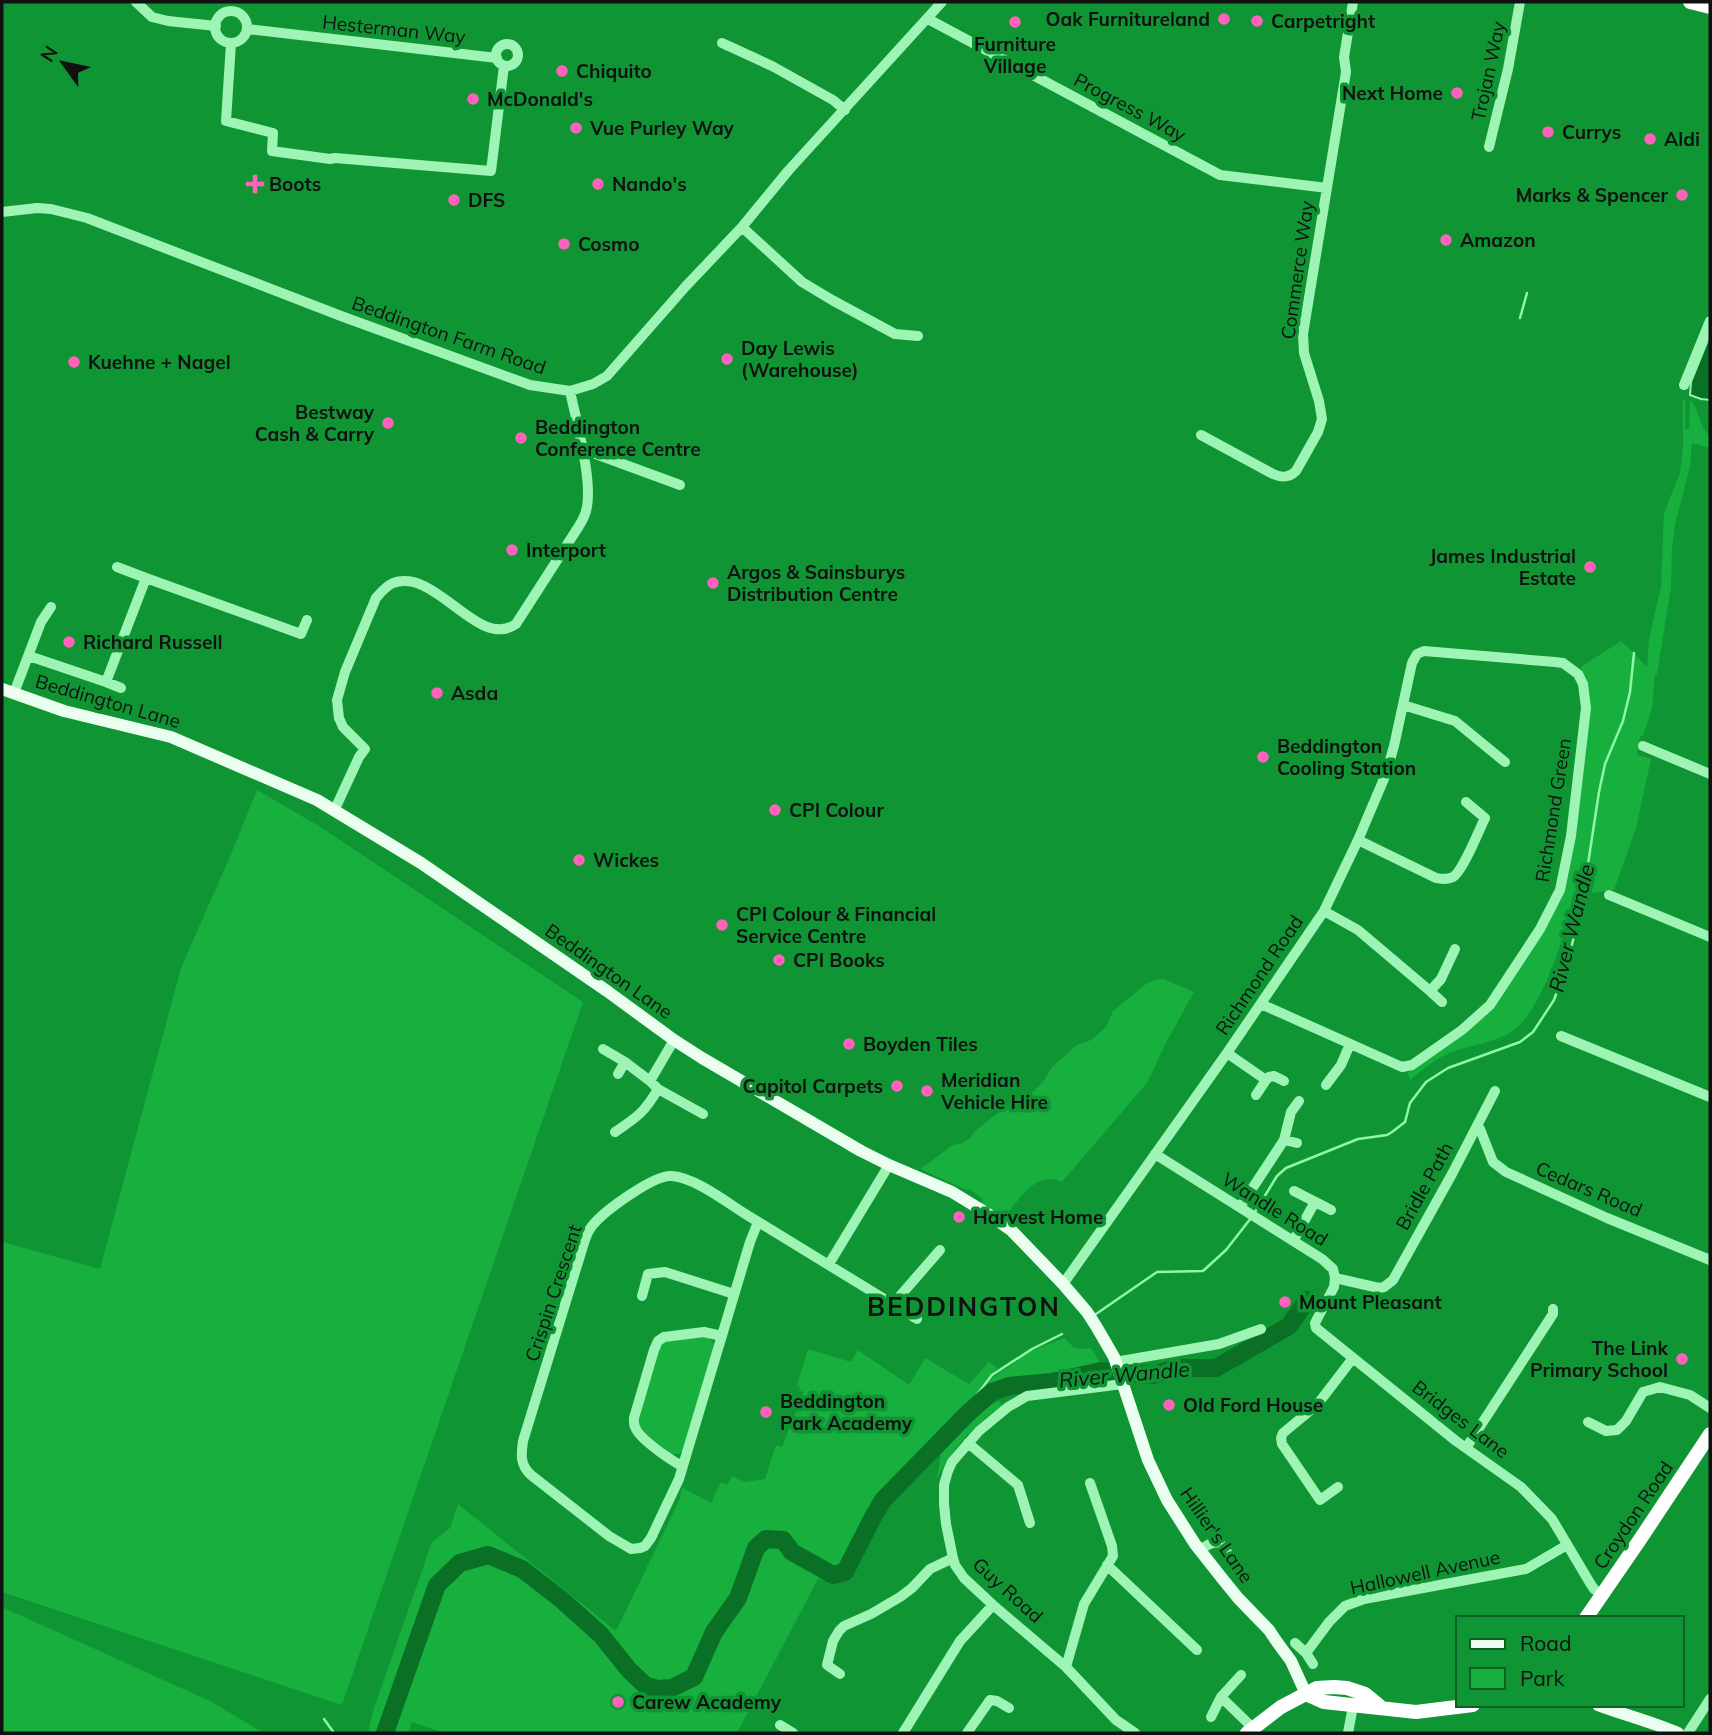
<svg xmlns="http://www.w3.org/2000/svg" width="1712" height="1735" viewBox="0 0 1712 1735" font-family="Mulish,sans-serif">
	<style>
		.green { fill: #17af3e }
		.water { fill: #097026; stroke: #8ff7a8; stroke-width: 2 }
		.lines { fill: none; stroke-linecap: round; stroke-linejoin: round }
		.stream { stroke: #8ff7a8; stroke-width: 2.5 }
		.river { stroke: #097026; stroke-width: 18 }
		.minor { stroke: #9ef4b4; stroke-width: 10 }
		.major { stroke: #ebfff1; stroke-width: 12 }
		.highway { stroke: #fff; stroke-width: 14 }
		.poi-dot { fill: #ff61bd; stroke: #109534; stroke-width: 2.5 }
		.labels { text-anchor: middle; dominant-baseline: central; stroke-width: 7; stroke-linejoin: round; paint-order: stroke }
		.poi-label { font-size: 19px; font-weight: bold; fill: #111; stroke: #109534; text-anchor: start }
		.street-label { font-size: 19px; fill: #111; stroke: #109534 }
		.water-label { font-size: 21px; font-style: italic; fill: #111; stroke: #109534 }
		.district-label { font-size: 26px; font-weight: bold; letter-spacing: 2px; fill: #111; stroke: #109534 }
	</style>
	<rect width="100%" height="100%" fill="#109534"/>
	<path class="green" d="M1683,400h2v29h4l1,-28 3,2 10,24 7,10v11l-18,-5 -2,23 -15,59 -3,22 -1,40 -14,87 -2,1 -3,33 -9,28h-3l-3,19 14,4 -15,69 -22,62 -21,3 -15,-4c-12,38 -34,125 -70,145 -21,11 -47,12 -67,23 -11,6 -21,15 -31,23l-3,-7 62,-43 94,-142 25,-196 -7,-25 40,-26 13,12 13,14 2,-28 12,-52 3,-74 16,-40 3,-26z
		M257,790l62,36 264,176 -241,703 -340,-113v-350l98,27 81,-301 50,-114z
		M1164,979l30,13 -27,49 -20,42 -85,99c-26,-13 -45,19 -58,37l-23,-14 2,-6 -14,-10 -2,1 -47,-21 33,-24 10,-2 8,-6 5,-7 32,-25 13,-2 22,-21 9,-15 25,-22 14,-5 15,-13 7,-16 33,-27 9,-4z
		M704,1336l6,2 4,7 -31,105 -4,4h-8l-29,-23 -4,-9 21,-74 6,-8z
		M1065,1338c8,11 13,12 26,10l11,18 -61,14 -45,4 -15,12 11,-18 41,-28z
		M808,1349l43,13 7,-12 51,35 16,-27 44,26 20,-22 8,6 -21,28 -8,17 -85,87 -10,17 -28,55 -27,7 -81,154h-293l-32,-11 -4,11h-40l5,-22 59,-169 18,-14 8,-24 158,127 63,-130 3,-14 29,16 10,-21 6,3 5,-9 12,6 21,-3 11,-34 6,2 21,-53v-2l-4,-2 1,-3 -3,-2z
		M999,1401l3,5c-28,19 -50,42 -65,73l4,-26 48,-49z
		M2,1607l208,94 52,31 -1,1h-259z"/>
	<path class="water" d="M1710,335v65l-9,-1 -11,-4 1,-13z"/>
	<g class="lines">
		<path class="stream" d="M1520,318l7,-25
			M1255,1212l22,-36 9,-8 72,-29 29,-4 5,-3 13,-10 5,-19 16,-21 22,-14 72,-26 13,-10 21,-32 14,-39 14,-58 17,-111 6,-28 18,-43 7,-29 4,-39
			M1096,1314l61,-42 46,-1 23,-21 25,-32
			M968,1413l8,-17 16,-21 40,-26 30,-15
			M324,1719l10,14"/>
		<path class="river" d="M385,1733l52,-148 23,-22 28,-8 34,14 40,31 39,35 28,35 17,16 12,3 14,-1 22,-11 20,-45 24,-34 18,-50 10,-9 17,1 9,12 41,23 12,-3 28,-55 10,-17 85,-87 24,-21 17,-6 43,-4 49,-11 51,4 25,-7h39l73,-42 18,-26"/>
		<path class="minor" d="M136,2l16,15 16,4 48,5
			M215 27a16 16 0 1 1 32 0a16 16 0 1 1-32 0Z
			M928,19l292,156 107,13
			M247,29l250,29
			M231,43l-5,78 47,12 -1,18 58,8 5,-1 156,13 13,-105
			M722,43l50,23 61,34 12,10
			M496 55a11 11 0 1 1 22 0a11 11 0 1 1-22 0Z
			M1489,147l19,-78 12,-67
			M2,212l35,-4 14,1 36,9 254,98 189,69 40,6 23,-7 14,-8 79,-90 56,-59 46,-56 154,-169
			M742,227l60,55 30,18 63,34 23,2
			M1684,385l26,-64
			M1201,435l72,39c9,4 16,4 23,-3l22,-39 4,-13 -3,-18 -15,-48 -1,-19 43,-262 -2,-15 9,-55
			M582,449l98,36
			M117,567l29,11
			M29,656l77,26 40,-104 155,56 6,-14
			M106,682l15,6
			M14,693l27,-71 10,-15
			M1403,705l52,16 50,41
			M1643,746l67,28
			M335,809l24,-52 6,-8 -22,-22 -4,-9 -2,-18 8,-28 31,-74c5,-6 10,-12 17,-15 43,-16 85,68 123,41l63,-98c3,-5 6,-10 7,-15 8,-27 -10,-91 -16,-120
			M1358,840l78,38c6,1 11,2 17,-1 10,-6 26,-47 32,-59l-19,-16
			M1609,895l101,42
			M1324,911l34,19 72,61 11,-12 14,-30
			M1430,991l12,11
			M1561,1036l149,61
			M603,1049l22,13
			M1227,1053l39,27
			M618,1074l7,-12 25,19 24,-41
			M1266,1080l3,-3 5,-1 10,5
			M650,1081l8,8 45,25
			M1326,1085l15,-20 9,-21
			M1256,1095l10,-15
			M1477,1126l3,3 13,33 13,10 101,46 103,42
			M615,1132c22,-15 29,-19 43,-43
			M1284,1140l13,3
			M1155,1154l167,105 11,10 2,9
			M1294,1191l37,19
			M1240,1207l44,-67 7,-28 8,-11
			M758,1222l-8,20 -71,237 -28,59 -6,8 -5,2 -9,1 -22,-13 -78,-61c-11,-10 -10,-20 -8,-34l60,-195c2,-7 4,-14 9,-20 11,-14 62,-52 80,-50 24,2 54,26 75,39 57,35 113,69 170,104
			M1293,1241l22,-39
			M829,1264l60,-99
			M1335,1278l-1,9 -19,36 1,5 140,113 65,46 31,32 38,64 4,6 8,6
			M1335,1278l44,10 5,-1 9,-7 59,-106 43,-83
			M1063,1284l164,-231 97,-142 34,-71 28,-66 8,-28 18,-83 5,-9 7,-3 131,11 8,1 15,11 5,10 3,24 -15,128 -11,54 -20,39 -50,76 -28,25 -50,35 -10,2 -9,-4 -132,-59
			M642,1296l6,-22 17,-2 69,22
			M893,1304l47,-54
			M1115,1362l104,-18 42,-15
			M1123,1384l-96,12 -19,11 -29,24 -27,31 -4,9 -4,14v19l2,20 7,34 2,7 9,13 29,27 73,62 50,53 19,13
			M1588,1422l18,9 11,-1 9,-9 17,-29 17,-5 30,8 20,13
			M968,1443l50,42 12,38
			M1466,1448l87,-134v-5
			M682,1466c-11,-6 -41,-26 -46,-37 -3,-5 -2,-6 -2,-11l20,-68 4,-9 6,-4 40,-5 18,4
			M1338,1487l-18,13 -38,-56 -1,-6 2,-5 34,-28 36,-47
			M1200,1550c6,-4 12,-9 20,-7l15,20
			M1107,1565l90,85
			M1295,1643l11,10 7,11
			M1306,1653l23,-31 16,-16 19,-7 162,-30 41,-24
			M1066,1667l18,-63 29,-48 -1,-10 -22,-63
			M840,1674l-13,-9 6,-24 6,-10 5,-5 27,-12 29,-17 12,-9 18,-19 23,-11
			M1221,1697l32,31
			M1211,1717l10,-20 20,-22
			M780,1725l13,8
			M903,1733l57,-92 33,-36
			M967,1733l23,-33 7,1 12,7
			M1348,1733l5,-27
			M1688,1733l22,-34"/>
		<path class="major" d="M2,689l62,22 107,26 146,63 104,63 186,128 67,49 28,18 159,93 28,14 63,27 36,22 23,16 52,54 24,28 9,14 18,31 34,103 19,40 28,44 26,33 17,21 31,32 8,12 14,19 15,33
			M1598,1705c27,10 54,17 80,28"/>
		<path class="highway" d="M1690,2l20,5
			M1586,1618l53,-77 71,-107
			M1306,1694l18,8 92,10 57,-7
			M1247,1733l34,-26 36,-19 17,-1 13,1 18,6 17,14"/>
	</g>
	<g class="poi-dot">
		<circle cx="1224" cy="19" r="7"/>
		<circle cx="1257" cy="21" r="7"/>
		<circle cx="1015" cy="22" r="7"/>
		<circle cx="562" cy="71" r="7"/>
		<circle cx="1457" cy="93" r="7"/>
		<circle cx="473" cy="99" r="7"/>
		<circle cx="576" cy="128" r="7"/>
		<circle cx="1548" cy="132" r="7"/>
		<circle cx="1650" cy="139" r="7"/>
		<path d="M251.5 173.5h7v7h7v7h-7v7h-7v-7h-7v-7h7z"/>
		<circle cx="598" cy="184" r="7"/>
		<circle cx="1682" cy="195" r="7"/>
		<circle cx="454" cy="200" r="7"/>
		<circle cx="1446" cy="240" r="7"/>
		<circle cx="564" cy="244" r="7"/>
		<circle cx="727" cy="359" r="7"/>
		<circle cx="74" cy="362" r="7"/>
		<circle cx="388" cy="423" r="7"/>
		<circle cx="521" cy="438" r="7"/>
		<circle cx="512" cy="550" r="7"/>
		<circle cx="1590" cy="567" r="7"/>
		<circle cx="713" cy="583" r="7"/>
		<circle cx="69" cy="642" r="7"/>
		<circle cx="437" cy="693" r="7"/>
		<circle cx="1263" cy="757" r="7"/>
		<circle cx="775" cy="810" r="7"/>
		<circle cx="579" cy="860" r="7"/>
		<circle cx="722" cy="925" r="7"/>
		<circle cx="779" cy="960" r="7"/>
		<circle cx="849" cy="1044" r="7"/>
		<circle cx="897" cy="1086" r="7"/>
		<circle cx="927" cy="1091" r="7"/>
		<circle cx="959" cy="1217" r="7"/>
		<circle cx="1285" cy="1302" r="7"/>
		<circle cx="1682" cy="1359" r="7"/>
		<circle cx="1169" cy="1405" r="7"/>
		<circle cx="766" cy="1412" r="7"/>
		<circle cx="618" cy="1702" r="7"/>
	</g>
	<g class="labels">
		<g class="poi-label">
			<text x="1210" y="19" text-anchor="end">Oak Furnitureland</text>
			<text x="1271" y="21">Carpetright</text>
			<text x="1015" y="44" text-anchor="middle">Furniture<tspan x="1015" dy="22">Village</tspan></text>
			<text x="576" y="71">Chiquito</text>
			<text x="1443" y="93" text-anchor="end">Next Home</text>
			<text x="487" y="99">McDonald's</text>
			<text x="590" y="128">Vue Purley Way</text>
			<text x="1562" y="132">Currys</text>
			<text x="1664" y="139">Aldi</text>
			<text x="269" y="184">Boots</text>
			<text x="612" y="184">Nando's</text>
			<text x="1668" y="195" text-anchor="end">Marks &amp; Spencer</text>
			<text x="468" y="200">DFS</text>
			<text x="1460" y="240">Amazon</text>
			<text x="578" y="244">Cosmo</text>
			<text x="741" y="348">Day Lewis<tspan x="741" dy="22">(Warehouse)</tspan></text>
			<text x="88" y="362">Kuehne + Nagel</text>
			<text x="374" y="412" text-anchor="end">Bestway<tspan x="374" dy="22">Cash &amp; Carry</tspan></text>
			<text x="535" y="427">Beddington<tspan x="535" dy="22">Conference Centre</tspan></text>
			<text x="526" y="550">Interport</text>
			<text x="1576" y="556" text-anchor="end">James Industrial<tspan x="1576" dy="22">Estate</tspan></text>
			<text x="727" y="572">Argos &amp; Sainsburys<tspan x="727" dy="22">Distribution Centre</tspan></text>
			<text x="83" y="642">Richard Russell</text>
			<text x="451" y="693">Asda</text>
			<text x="1277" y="746">Beddington<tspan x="1277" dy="22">Cooling Station</tspan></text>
			<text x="789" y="810">CPI Colour</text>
			<text x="593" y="860">Wickes</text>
			<text x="736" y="914">CPI Colour &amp; Financial<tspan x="736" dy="22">Service Centre</tspan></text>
			<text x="793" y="960">CPI Books</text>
			<text x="863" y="1044">Boyden Tiles</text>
			<text x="941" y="1080">Meridian<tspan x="941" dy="22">Vehicle Hire</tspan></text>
			<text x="883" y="1086" text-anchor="end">Capitol Carpets</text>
			<text x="973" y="1217">Harvest Home</text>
			<text x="1299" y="1302">Mount Pleasant</text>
			<text x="1668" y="1348" text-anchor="end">The Link<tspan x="1668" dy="22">Primary School</tspan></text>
			<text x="780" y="1401">Beddington<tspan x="780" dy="22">Park Academy</tspan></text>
			<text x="1183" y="1405">Old Ford House</text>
			<text x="632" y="1702">Carew Academy</text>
		</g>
		<g class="street-label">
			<text transform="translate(394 29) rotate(6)">Hesterman Way</text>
			<text transform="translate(1488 71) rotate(-78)">Trojan Way</text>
			<text transform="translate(1130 107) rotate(28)">Progress Way</text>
			<text transform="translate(1297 270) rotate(-82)">Commerce Way</text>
			<text transform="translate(449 335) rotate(19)">Beddington Farm Road</text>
			<text transform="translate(108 701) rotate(16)">Beddington Lane</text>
			<text transform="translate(1553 810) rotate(-81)">Richmond Green</text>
			<text transform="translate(609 971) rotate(35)">Beddington Lane</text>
			<text transform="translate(1259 975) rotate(-56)">Richmond Road</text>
			<text transform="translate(1424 1186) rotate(-61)">Bridle Path</text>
			<text transform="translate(1589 1189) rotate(23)">Cedars Road</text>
			<text transform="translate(1275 1209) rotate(32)">Wandle Road</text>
			<text transform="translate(553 1293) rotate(-72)">Crispin Crescent</text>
			<text transform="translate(1461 1419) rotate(37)">Bridges Lane</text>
			<text transform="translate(1633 1515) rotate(-56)">Croydon Road</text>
			<text transform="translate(1217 1535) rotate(55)">Hillier's Lane</text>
			<text transform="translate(1425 1572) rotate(-12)">Hallowell Avenue</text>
			<text transform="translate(1008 1590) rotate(42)">Guy Road</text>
		</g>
		<g class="water-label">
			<text transform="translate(1571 928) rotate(-76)">River Wandle</text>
			<text transform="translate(1124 1374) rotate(-5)">River Wandle</text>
		</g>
		<g class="district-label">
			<text x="964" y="1306">BEDDINGTON</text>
		</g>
	</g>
	<rect width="1712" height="1735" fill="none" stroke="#111111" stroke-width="7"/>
	<rect x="1456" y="1616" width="228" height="91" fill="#109534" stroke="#106026" stroke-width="2"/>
	<rect x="1470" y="1639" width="35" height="10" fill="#ebfff1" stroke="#106026" stroke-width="2"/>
	<text x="1520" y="1651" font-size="21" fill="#111111">Road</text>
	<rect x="1470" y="1668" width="35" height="21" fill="#17af3e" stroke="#106026" stroke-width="2"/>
	<text x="1520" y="1686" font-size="21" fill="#111111">Park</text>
	<g transform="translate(63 63) rotate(303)" stroke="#109534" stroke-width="5" paint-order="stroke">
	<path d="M0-5L12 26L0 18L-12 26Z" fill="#111111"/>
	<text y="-10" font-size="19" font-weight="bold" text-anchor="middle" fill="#111111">N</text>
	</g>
</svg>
